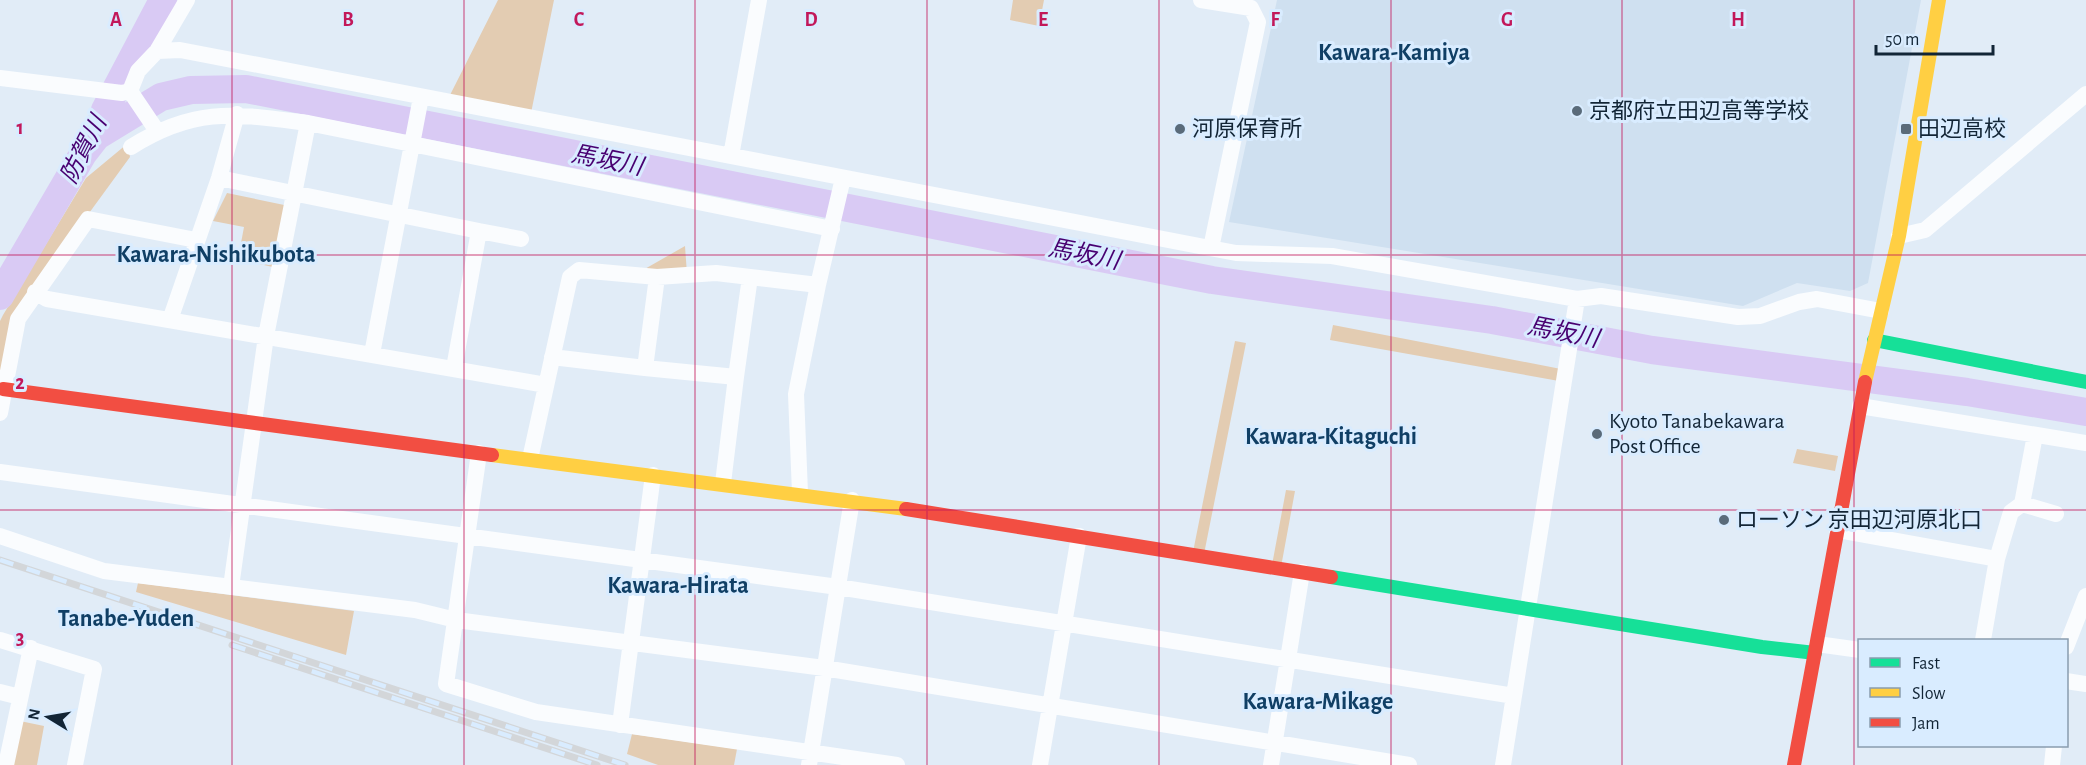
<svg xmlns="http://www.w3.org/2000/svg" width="2086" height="765" viewBox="0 0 2086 765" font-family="'Alegreya Sans','Noto Sans JP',sans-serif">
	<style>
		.built { fill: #cfe0f0 }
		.green { fill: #e3ccb2 }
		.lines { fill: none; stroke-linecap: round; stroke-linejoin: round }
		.river { stroke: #d9caf4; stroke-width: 28 }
		.street { stroke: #fafcfe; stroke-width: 16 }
		.fast { stroke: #16e098; stroke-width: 14 }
		.slow { stroke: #ffcf43; stroke-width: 14 }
		.jam { stroke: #f24e42; stroke-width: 14 }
		.rail-casing { stroke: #d3d6d9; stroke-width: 7 }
		.rail { stroke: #d9ecff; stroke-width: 4.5; stroke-dasharray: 14; stroke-linecap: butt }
		.grid { fill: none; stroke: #c2185b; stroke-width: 1.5; stroke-opacity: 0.55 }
		.poi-dot { fill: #5a6b7a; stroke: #d9ecff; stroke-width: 2 }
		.labels { text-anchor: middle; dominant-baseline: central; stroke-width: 6; stroke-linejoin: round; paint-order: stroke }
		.poi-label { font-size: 22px; fill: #122536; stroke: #d9ecff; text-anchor: start }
		.neighbourhood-label { font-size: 24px; font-weight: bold; fill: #103f65; stroke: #d9ecff }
		.water-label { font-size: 24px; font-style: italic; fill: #480071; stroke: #d9ecff }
		.grid-label { font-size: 20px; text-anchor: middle; font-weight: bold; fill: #c2185b; stroke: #d9ecff; stroke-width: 6; stroke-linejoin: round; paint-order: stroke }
	</style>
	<rect width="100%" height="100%" fill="#e1ecf7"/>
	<path class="built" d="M1277,0h644l-53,283 -18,8 -53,-8 -54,23 -514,-84z"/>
	<path class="green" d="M498,0h56l-23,113 -82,-16z
		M1013,0h31l-5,26 -29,-6z
		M127,144l3,13 -116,159 -14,66v-61l3,-6 83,-137z
		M227,193l62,13 -12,62 -39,-9 6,-32 -31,-6z
		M685,246l2,28h-51z
		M1333,325l228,44 -2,12 -229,-41z
		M1235,341l11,2 -42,211 -11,-2z
		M1797,449l41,7 -3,15 -42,-8z
		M1286,490l9,1 -14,76 -9,-2z
		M138,583l216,28 -8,44 -210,-63z
		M20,721l24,5 -7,39h-25z
		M632,734l105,15 -3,16h-76l-31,-11z"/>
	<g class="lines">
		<path class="river" d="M97,136l64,-39 30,-7 55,-1 966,191 280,40 160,30 315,42 119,20
			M0,296l83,-142 14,-18 8,-26 58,-110"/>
		<path class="street" d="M1201,0l50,8 7,14 -47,226
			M157,51l23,-1 1056,203 96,3 245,43 24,-3 137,21 22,-1 39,-14 18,-3 64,12
			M0,78l122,15 8,-2
			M130,91l8,-20 19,-20 30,-51
			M130,91l27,40
			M131,147c65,-41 105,-33 177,-24l524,106
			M731,156l28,-156
			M219,178l260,53
			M1899,236l26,-6 161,-136
			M35,292l12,7 499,86
			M170,320l49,-142 18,-64
			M372,354l49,-257
			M552,357l93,11 12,-91
			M454,368l25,-137 42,8
			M645,368l91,9 -13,106
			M736,377l14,-100 68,8
			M1860,406l226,37
			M0,413l18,-94 70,-100 108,21
			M479,453l-33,231 90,28 361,53
			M530,459l40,-182 9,-7 78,7 59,-4 34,4
			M0,472l838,115 676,109
			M800,493l-4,-99 22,-109 25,-107
			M2022,504l13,-69
			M1837,530l160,29
			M0,536l104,35 311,39 41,10 368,48 585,97
			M231,587l35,-251 42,-213
			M0,640l94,29 -19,96
			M1983,640l14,-81 14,-47 11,-8 34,10
			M1817,644l43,6
			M2066,647l20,-51
			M2066,681l20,3
			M0,692l20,5
			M620,725l33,-250
			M6,765l25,-117
			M809,765l43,-265
			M1040,765l39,-229
			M1271,765l31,-193
			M1503,765l74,-466
			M2052,765l2,-19"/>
		<path class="fast" d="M1874,340l212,42
			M1331,577l431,70 53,6"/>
		<path class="slow" d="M1865,382l34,-146 40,-236
			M492,455l414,54"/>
		<path class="jam" d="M3,389l489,66
			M906,509l425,68
			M1794,765l71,-383"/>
		<g class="rail-casing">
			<path id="rail" d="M0,560l625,205
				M232,645l365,120"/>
		</g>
		<use href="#rail" class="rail"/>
	</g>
	<path class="grid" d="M232,0v765M464,0v765M695,0v765M927,0v765M1159,0v765M1391,0v765M1622,0v765M1854,0v765M0,255h2086M0,510h2086"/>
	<g class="poi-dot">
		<circle cx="1577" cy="111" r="6"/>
		<circle cx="1180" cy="129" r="6"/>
		<rect x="1900" y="123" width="12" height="12" rx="3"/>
		<circle cx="1597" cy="434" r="6"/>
		<circle cx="1724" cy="520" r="6"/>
	</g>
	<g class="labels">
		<g class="poi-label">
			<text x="1589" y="111">京都府立田辺高等学校</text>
			<text x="1192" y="129">河原保育所</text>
			<text x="1918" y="129">田辺高校</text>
			<text x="1609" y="421">Kyoto Tanabekawara<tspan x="1609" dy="25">Post Office</tspan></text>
			<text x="1736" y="520">ローソン 京田辺河原北口</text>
		</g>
		<g class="neighbourhood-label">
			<text x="1394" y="53">Kawara-Kamiya</text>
			<text x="216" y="255">Kawara-Nishikubota</text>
			<text x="1331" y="437">Kawara-Kitaguchi</text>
			<text x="678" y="586">Kawara-Hirata</text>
			<text x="126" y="619">Tanabe-Yuden</text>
			<text x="1318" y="702">Kawara-Mikage</text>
		</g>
		<g class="water-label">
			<text transform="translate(84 150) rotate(-63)">防賀川</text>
			<text transform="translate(607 161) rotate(11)">馬坂川</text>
			<text transform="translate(1084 255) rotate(11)">馬坂川</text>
			<text transform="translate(1563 333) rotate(11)">馬坂川</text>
		</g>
	</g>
	<g class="grid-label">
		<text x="116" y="26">A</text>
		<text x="348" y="26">B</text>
		<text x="579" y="26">C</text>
		<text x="811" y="26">D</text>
		<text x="1043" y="26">E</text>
		<text x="1275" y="26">F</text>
		<text x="1507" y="26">G</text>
		<text x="1738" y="26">H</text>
		<text x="20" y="134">1</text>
		<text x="20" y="389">2</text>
		<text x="20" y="644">3</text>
	</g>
	<rect x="1858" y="639" width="210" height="108" fill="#d9ecff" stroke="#899caf" stroke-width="1.5"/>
	<rect x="1870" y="658" width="30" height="9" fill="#16e098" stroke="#899caf" stroke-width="1.5"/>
	<text x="1912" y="669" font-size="18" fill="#122536">Fast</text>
	<rect x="1870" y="688" width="30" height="9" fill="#ffcf43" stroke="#899caf" stroke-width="1.5"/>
	<text x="1912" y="699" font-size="18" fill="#122536">Slow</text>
	<rect x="1870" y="718" width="30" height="9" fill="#f24e42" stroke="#899caf" stroke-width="1.5"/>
	<text x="1912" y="729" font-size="18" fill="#122536">Jam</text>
	<g transform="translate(48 717) rotate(281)" stroke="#d9ecff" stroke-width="4.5" paint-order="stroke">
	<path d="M0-4.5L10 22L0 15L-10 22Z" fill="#122536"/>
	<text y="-9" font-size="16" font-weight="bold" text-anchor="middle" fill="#122536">N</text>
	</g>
	<path d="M1876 45v9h117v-9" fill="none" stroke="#122536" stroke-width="3"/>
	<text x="1885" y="45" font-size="18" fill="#122536" stroke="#d9ecff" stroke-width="4.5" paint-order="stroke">50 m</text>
</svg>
